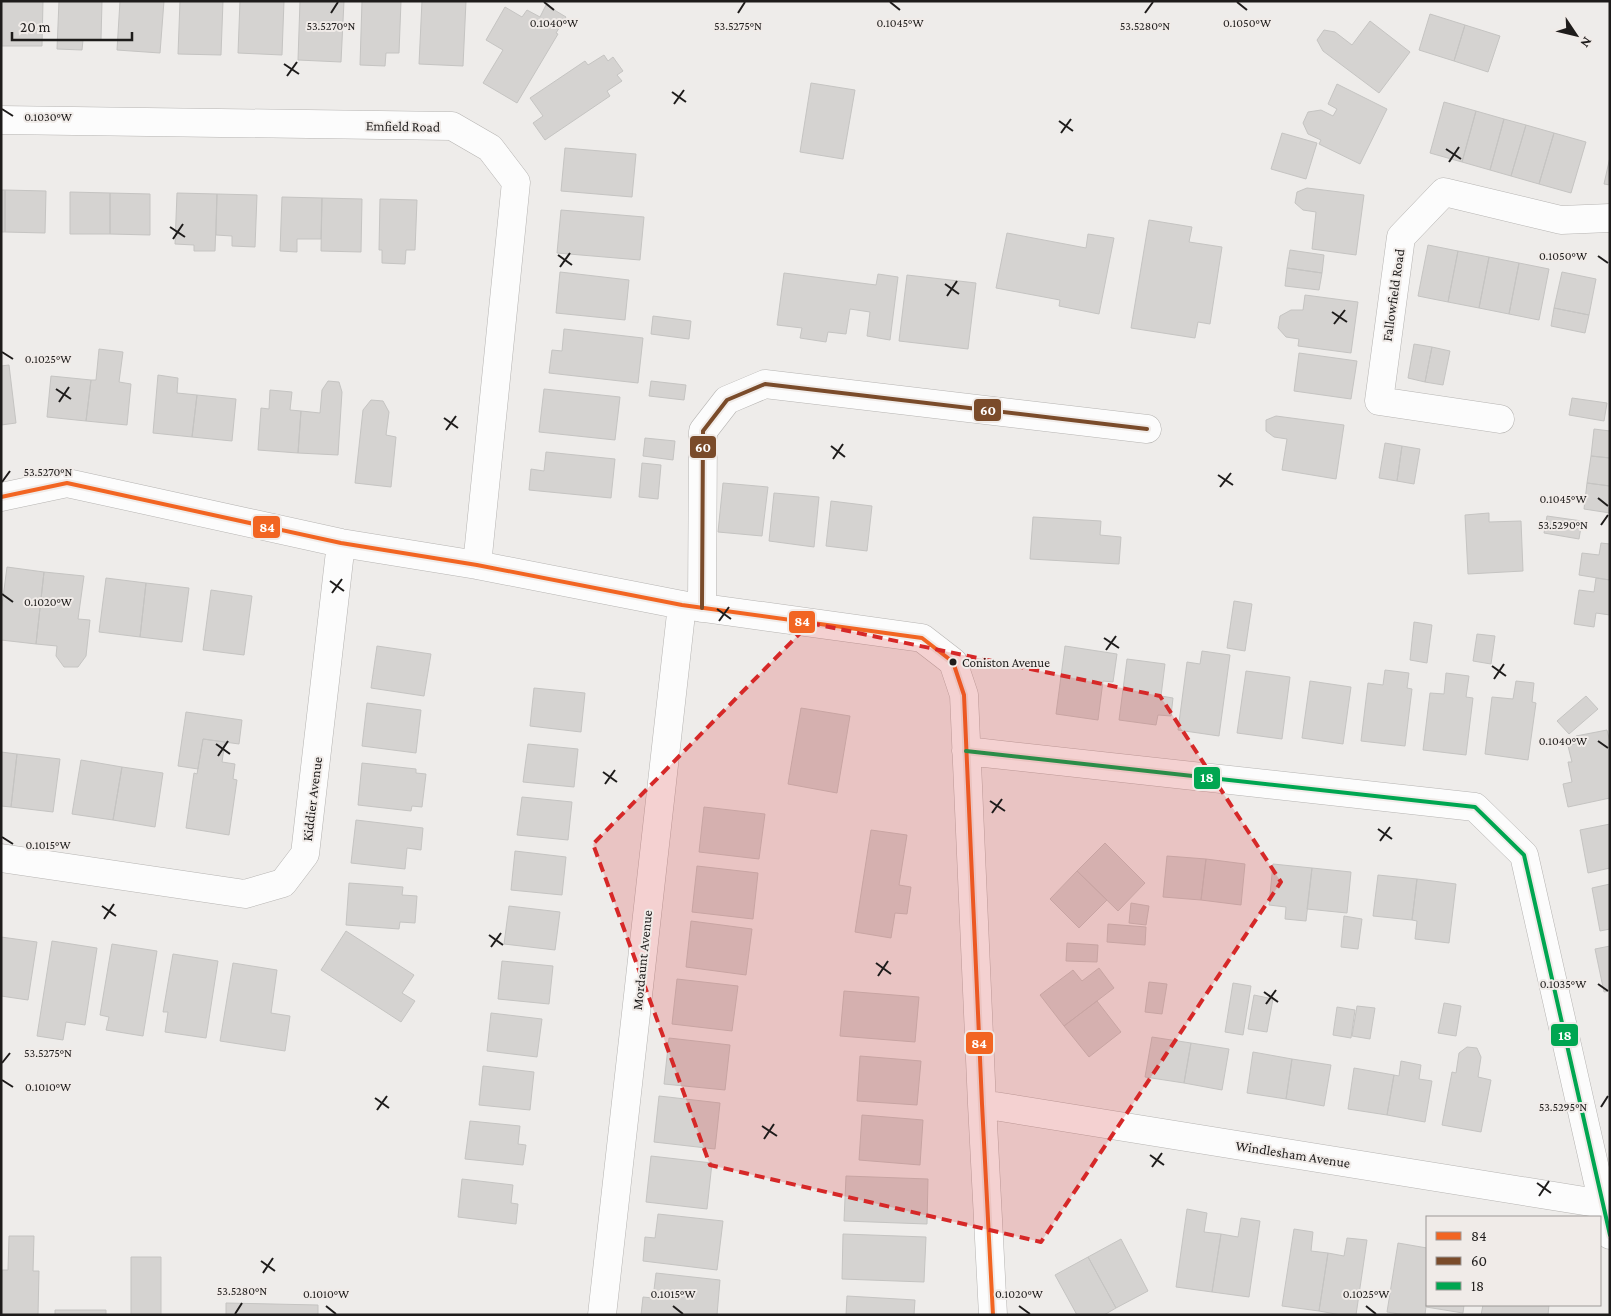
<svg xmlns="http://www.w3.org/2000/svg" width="1611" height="1316" viewBox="0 0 1611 1316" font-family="'Crimson Pro',serif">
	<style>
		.building { fill: #d5d3d1; stroke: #c5c4c2 }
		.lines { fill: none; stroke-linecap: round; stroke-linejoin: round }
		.minor-casing { stroke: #b6b4b2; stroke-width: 29 }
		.minor { stroke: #fcfcfc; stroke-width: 28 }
		.bus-1-casing { stroke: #f0ebe8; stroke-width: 8 }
		.bus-2-casing { stroke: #f0ebe8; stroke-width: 8 }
		.bus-3-casing { stroke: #f0ebe8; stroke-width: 8 }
		.bus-1 { stroke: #f26522; stroke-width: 4 }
		.bus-2 { stroke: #7a4b2a; stroke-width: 4 }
		.bus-3 { stroke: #00a651; stroke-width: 4 }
		.marked { fill: #d62828; fill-opacity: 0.2; stroke: #d62828; stroke-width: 4; stroke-dasharray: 10 6; stroke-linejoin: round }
		.ticks { fill: none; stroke: #1e1c1b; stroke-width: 2 }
		.bus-dot { fill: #1e1c1b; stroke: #f0ebe8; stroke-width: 2 }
		.labels { text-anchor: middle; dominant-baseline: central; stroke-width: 4; stroke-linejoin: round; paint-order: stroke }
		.bus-label { font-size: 13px; fill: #1e1c1b; stroke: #f0ebe8; text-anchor: start }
		.street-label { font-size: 14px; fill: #1e1c1b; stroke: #f0ebe8 }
		.ticks-label { font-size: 12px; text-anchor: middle; fill: #1e1c1b; stroke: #f0ebe8; stroke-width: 4; stroke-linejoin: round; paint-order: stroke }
		.line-badge { stroke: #f0ebe8; stroke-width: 2 }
		.badge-label { font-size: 14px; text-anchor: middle; font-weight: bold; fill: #fff }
	</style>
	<rect width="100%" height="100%" fill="#eeecea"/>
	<path class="building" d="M1,1h42l-1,45h-41z
		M59,1h43l-1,39h-18l-1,10 -25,-1z
		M120,1h44l-4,52 -43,-3z
		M180,1h43l-2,54 -43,-1z
		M240,1h44l-2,54 -44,-2z
		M300,1h44l-3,61 -43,-2z
		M362,1h39l-2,52h-13l-1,13 -25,-1z
		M422,1h44l-3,65 -44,-2z
		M546,5l20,12 -10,16 2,1 -41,69 -34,-20 20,-33 -17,-10 19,-33 17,10 5,-7 13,7z
		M1430,14l35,11 -11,36 -35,-11z
		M1370,21l40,31 -31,41 -56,-42 -6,-11 7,-10 11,2 17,13z
		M1465,25l35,11 -12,36 -34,-11z
		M604,55l4,6 5,-4 10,14 -6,4 5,6 -15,10 3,5 -65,44 -12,-17 10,-7 -13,-18 55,-37 3,4z
		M811,83l44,7 -12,69 -43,-7z
		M1337,84l50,25 -27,55 -41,-20 2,-4 -13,-6 -5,-11 5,-11 13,-2 12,6 4,-7 -9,-5z
		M1444,102l32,9 -14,51 -32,-9z
		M1476,111l28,8 -14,51 -28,-8z
		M1504,119l22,6 -15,51 -21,-6z
		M1526,125l28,8 -15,51 -28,-8z
		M1282,133l35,10 -11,36 -35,-10z
		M1554,133l32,9 -15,51 -32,-9z
		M565,148l71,6 -4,43 -71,-6z
		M1610,157v28l-6,-1z
		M1307,188l57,7 -8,60 -44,-6 4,-37 -13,-2 -8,-7 2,-11z
		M1,190h4v42h-4z
		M5,190l41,1 -1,42 -40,-1z
		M70,192l40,1v41h-40z
		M110,193l40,1v41l-40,-1z
		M177,193l40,1 -2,57h-21v-6l-19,-1z
		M217,194l40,1 -2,52 -23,-1v-10l-16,-1z
		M282,197l40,1 -1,41h-24v13l-17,-1z
		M322,198l40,1 -1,53 -40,-1z
		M380,199l37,1 -2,50h-9l-1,14 -23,-1v-13h-3z
		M561,210l83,7 -4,43 -83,-7z
		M1149,220l43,7 -3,15 33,5 -12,77 -12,-2 -3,16 -64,-10z
		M1007,233l79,15 2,-14 26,4 -15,76 -40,-8 1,-6 -64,-12z
		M1428,245l30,6 -10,51 -30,-6z
		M1290,250l34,5 -2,18 -35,-5z
		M1458,251l31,6 -10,51 -31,-6z
		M1489,257l30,6 -10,51 -30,-6z
		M1519,263l30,6 -10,51 -30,-6z
		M1287,268l35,5 -3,17 -34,-4z
		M560,272l69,8 -4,40 -69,-7z
		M1562,272l34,7 -7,36 -35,-7z
		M784,273l92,12 2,-11 20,3 -8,63 -23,-4 3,-24 -20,-3 -4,25 -18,-2 -2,10 -26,-4 2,-10 -25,-3z
		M907,275l69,8 -8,66 -69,-8z
		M1305,295l53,7 -7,51 -53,-7 1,-7 -13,-2 -8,-9 2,-12 11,-6h12z
		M1554,308l35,7 -4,18 -34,-7z
		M653,316l38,5 -2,18 -38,-5z
		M564,329l79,9 -5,45 -89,-10 3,-23 10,1z
		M1414,344l18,3 -7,35 -17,-4z
		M1432,347l18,4 -7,34 -18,-3z
		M99,349l24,3 -4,30 12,2 -4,41 -41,-4 5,-41h5z
		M1299,353l58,8 -6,38 -57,-8z
		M9,365l7,58 -15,2v-59z
		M158,375l20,3 -1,15 20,2 -5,42 -39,-4z
		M51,376l40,4 -5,41 -39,-4z
		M328,381l11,1 3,10 -4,63 -40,-2 3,-42 19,2 2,-23z
		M651,381l35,4 -2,15 -35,-4z
		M544,389l76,8 -5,43 -76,-8z
		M270,390l22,2 -2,18 11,1 -3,42 -40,-3 3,-42 8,1z
		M197,395l39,4 -4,42 -40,-4z
		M1572,398l35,5 -3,18 -35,-6z
		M371,400l12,1 6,11 -3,23 10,2 -5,50 -36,-4 8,-73z
		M1276,416l68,9 -8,54 -54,-9 5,-31 -13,-2 -8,-6v-11z
		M1594,429l16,2v27l-19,-2z
		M645,438l30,3 -2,19 -30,-4z
		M1385,443l17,3 -5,35 -18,-3z
		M1402,446l18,3 -6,35 -17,-3z
		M546,452l69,7 -4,39 -82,-8 2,-21 13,2z
		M1591,456l19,2v28l-23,-3z
		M642,463l19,2 -3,34 -19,-2z
		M723,483l45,4 -6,49 -44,-4z
		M1587,483l23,3v27l-26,-4z
		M774,493l45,4 -5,50 -45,-6z
		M831,501l41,5 -5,45 -41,-5z
		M1489,513v9l32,-1 2,50 -55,3 -3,-59z
		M1547,516l35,5 -3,18 -35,-6z
		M1033,517l68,4 -1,14 21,2 -2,27 -89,-5z
		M1601,543l9,1v36l-31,-5 3,-22 17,2z
		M7,567l37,5 -8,72 -35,-4v-27z
		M44,572l40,4 -6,43 12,1 -4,36 -8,11h-14l-8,-11 1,-10 -21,-2z
		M106,578l40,5 -6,54 -41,-5z
		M1596,578l14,2v35l-14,-2 -2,14 -20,-3 5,-34 15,2z
		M146,583l43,5 -7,54 -42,-5z
		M211,590l41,6 -8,59 -41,-5z
		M1234,601l18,3 -7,47 -18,-3z
		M1414,622l18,3 -5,38 -17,-3z
		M1477,634l18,2 -4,28 -18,-3z
		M377,646l54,8 -7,42 -53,-8z
		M1065,646l52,8 -4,28 -10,-1 -5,39 -42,-6z
		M1202,651l28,4 -11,81 -41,-6 9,-68 13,2z
		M1127,659l38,5 -4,32 12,2 -2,18 -13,-1 -2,10 -37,-5z
		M1385,670l24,3 -2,15 5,1 -7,57 -44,-5 7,-58 15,2z
		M1246,671l44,6 -8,62 -45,-6z
		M1446,673l23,3 -3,21 7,1 -7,57 -43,-5 7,-57 14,1z
		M1310,681l41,6 -8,57 -41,-6z
		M1516,681l18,2 -2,19 4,1 -8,57 -43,-6 7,-57 21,2z
		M534,688l51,5 -4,39 -51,-6z
		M1586,696l12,13 -29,25 -12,-13z
		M367,703l54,7 -5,43 -54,-7z
		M801,708l49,8 -13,77 -49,-9z
		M186,712l56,8 -3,24 -36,-5 -5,30 -20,-3z
		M1607,730l3,12v56l-42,9 -5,-23 9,-2 -4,-20h4l-4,-16 9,-3 -1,-7z
		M203,739l22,3 -3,20 13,2 -2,15 4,1 -8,55 -43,-7 8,-55 3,1z
		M528,744l50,5 -4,38 -51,-5z
		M1,752l16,2 -6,53 -10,-1z
		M17,754l43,5 -7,53 -42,-5z
		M81,760l41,7 -9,53 -41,-6z
		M362,763l54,6v4l10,1 -4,33 -10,-1 -1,5 -53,-6z
		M122,767l41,6 -8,54 -42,-7z
		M522,797l50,5 -4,38 -51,-5z
		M704,807l61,7 -6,45 -60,-7z
		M356,820l67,8 -2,22 -14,-2 -2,21 -54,-6z
		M1610,824v44l-22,5 -8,-43z
		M871,830l36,5 -8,50 12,2 -4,27 -12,-1 -4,25 -36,-6z
		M1105,843l40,40 -27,28 -41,-40z
		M515,851l51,6 -4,38 -51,-5z
		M1167,856l39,3 -5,41 -38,-3z
		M1206,859l39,5 -4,41 -40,-5z
		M1273,864l39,4 -6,53 -21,-2 1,-12 -17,-2z
		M697,866l61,7 -5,46 -61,-7z
		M1312,868l39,4 -4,41 -40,-4z
		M1077,871l30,29 -28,28 -29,-29z
		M1378,875l39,4 -5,41 -39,-4z
		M1417,879l39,5 -7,59 -34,-4 2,-18 -5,-1z
		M349,883l54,4 -1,8 15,1 -2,27 -15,-1 -1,7 -53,-4z
		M1610,884v45l-10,2 -8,-43z
		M1131,903l18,3 -3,19 -17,-2z
		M509,906l51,6 -5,38 -51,-6z
		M1344,916l18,3 -4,30 -17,-2z
		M691,921l61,8 -6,46 -60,-8z
		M1108,924l38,3 -1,18 -38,-3z
		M346,931l68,44 -12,18 13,8 -14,21 -80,-52z
		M1,937l36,5 -9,58 -27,-4z
		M52,941l45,7 -12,77 -19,-3 -3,18 -26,-4z
		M1067,943l31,2 -1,17 -31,-1z
		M112,944l45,7 -14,85 -37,-6 3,-13 -9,-2z
		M1610,946v45l-6,1 -9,-43z
		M173,954l45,7 -12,77 -41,-6 3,-20h-5z
		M502,961l51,5 -4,38 -51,-5z
		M233,963l44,7 -6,43 19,3 -5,35 -65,-10z
		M1099,968l15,20 -50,38 -24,-31 33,-25 9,11z
		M677,979l61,7 -6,45 -60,-7z
		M1149,982l18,2 -5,30 -17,-2z
		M1233,983l18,3 -8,49 -18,-3z
		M844,991l75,6 -4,45 -75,-6z
		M1254,995l19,4 -6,33 -19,-3z
		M1097,1001l24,31 -32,25 -25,-31z
		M1444,1003l17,3 -5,30 -18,-3z
		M1357,1006l18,2 -5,31 -18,-3z
		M1337,1007l18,3 -4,28 -18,-3z
		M491,1013l51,6 -5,38 -50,-6z
		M1152,1037l39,6 -7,40 -39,-6z
		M669,1038l61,7 -5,45 -61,-6z
		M1191,1043l38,6 -7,41 -38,-7z
		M1467,1047l10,1 4,9 -3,20 13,3 -10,52 -39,-7 10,-53 4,1 3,-20z
		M1253,1052l39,7 -6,40 -39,-6z
		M860,1056l61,5 -4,44 -60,-4z
		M1292,1059l39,6 -7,41 -38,-7z
		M1401,1061l20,4 -2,14 13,2 -7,41 -38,-7 7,-40 5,1z
		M483,1066l51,6 -4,38 -51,-5z
		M1354,1068l40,7 -7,40 -39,-6z
		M659,1096l61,7 -5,46 -61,-7z
		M862,1115l61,5 -3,45 -61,-5z
		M470,1121l50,5 -2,18 8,1 -3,20 -58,-6z
		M651,1156l61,7 -5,46 -61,-7z
		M846,1176l82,3 -1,45 -83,-3z
		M462,1179l51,6 -2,18 7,1 -2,20 -58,-7z
		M1187,1209l20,4 -3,19 17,2 -9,58 -36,-5z
		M658,1214l65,7 -6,49 -74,-9 2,-24 10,1z
		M1241,1218l19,3 -11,76 -37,-5 9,-58 17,3z
		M1294,1229l19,3 -2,19 17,2 -9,58 -37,-5z
		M843,1234l83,3 -2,45 -82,-3z
		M9,1236h25l-1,35h6l-1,44h-37l1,-45h6z
		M1347,1238l20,2 -11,75h-15l-22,-4 9,-58 16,3z
		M1121,1239l27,52 -32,17 -28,-51z
		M1398,1243l29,5v50l-2,17h-20l-18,-3z
		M131,1257h30v58h-30z
		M1088,1257l28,51 -12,7h-27l-22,-40z
		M656,1273l64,7 -3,35h-76l2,-18 10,1z
		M847,1296l68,4 -1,15h-68z
		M1427,1298v7h37l-1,8 -37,-6z
		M226,1303l92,2v10h-92z
		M1483,1305h66l-1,10h-67z
		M55,1310h51v5h-51z"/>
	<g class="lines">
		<g class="minor-casing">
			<path id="minor" d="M1,120l451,6 38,22 26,34 -39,383
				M1500,419l-121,-18 22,-164 43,-45 117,28 49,-2
				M1,497l66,-14 274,60 136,22 205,40 240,33 31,24 11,33 18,409 11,211
				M702,608l1,-177 24,-31 38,-16 382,45
				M966,751l509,56 49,48 86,380
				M1,858l244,36 38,-11 22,-29 36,-311
				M982,1104l621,100
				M602,1315l80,-710"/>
		</g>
		<use href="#minor" class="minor"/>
		<g class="bus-1-casing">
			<path id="bus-1" d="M1,497l66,-14 274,60 136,22 205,40 240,33 31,24 11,33 18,409 11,211"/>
		</g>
		<g class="bus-2-casing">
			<path id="bus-2" d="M702,608l1,-177 24,-31 38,-16 382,45"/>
		</g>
		<g class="bus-3-casing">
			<path id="bus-3" d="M966,751l509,56 49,48 86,380"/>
		</g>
		<use href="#bus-1" class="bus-1"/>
		<use href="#bus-2" class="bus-2"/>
		<use href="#bus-3" class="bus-3"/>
	</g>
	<path class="marked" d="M810,623l350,73 121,186 -240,360 -331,-77 -117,-321z"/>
	<path class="ticks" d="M544,2l10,8M890,2l10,8M1237,2l10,8M331,13l7,-11M738,13l7,-11M1145,13l8,-11M284,64l15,10M287,76l10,-14M672,92l14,10M674,104l10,-14M2,109l11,7M1059,121l14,10M1061,133l10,-14M1446,149l15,10M1449,162l10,-15M170,227l15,10M173,239l10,-15M558,255l14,10M1598,256l10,7M560,267l10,-14M945,284l14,10M947,296l10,-15M1332,312l15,10M1334,324l11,-14M2,352l11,7M56,389l15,10M59,402l10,-15M444,418l14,10M446,430l10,-14M831,446l14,11M833,459l10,-15M1218,475l15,10M2,482l8,-11M1220,487l11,-14M1598,498l10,8M1601,525l7,-10M330,581l14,10M332,593l10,-14M2,594l11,8M717,609l14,10M719,621l10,-14M1104,638l15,10M1106,650l10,-14M1492,666l14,10M1494,679l10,-15M1598,741l10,7M216,744l14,10M218,756l10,-15M603,772l14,10M605,784l10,-14M990,801l15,10M992,813l10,-14M1378,829l14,10M2,837l11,7M1380,841l10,-14M102,906l14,10M104,919l10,-15M489,935l14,10M491,947l10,-14M876,963l15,11M878,976l10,-15M1598,984l10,7M1264,992l14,10M1266,1004l10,-14M2,1063l8,-10M2,1080l11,7M375,1098l14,10M1601,1107l7,-11M377,1110l10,-14M762,1126l15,10M764,1139l10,-15M1150,1155l14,10M1152,1167l10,-14M1537,1183l14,10M1539,1196l10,-15M261,1261l14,10M263,1273l10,-15M326,1306l10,8M673,1306l10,8M1019,1306l11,8M1366,1306l10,8M235,1314l7,-11"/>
	<circle class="bus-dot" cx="953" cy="662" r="4.5"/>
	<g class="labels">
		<g class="bus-label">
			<text x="962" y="662">Coniston Avenue</text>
		</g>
		<g class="street-label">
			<text transform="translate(403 126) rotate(1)">Emfield Road</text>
			<text transform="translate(1393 295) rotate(-82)">Fallowfield Road</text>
			<text transform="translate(312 799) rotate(-83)">Kiddier Avenue</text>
			<text transform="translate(642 960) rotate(-84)">Mordaunt Avenue</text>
			<text transform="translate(1293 1154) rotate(9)">Windlesham Avenue</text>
		</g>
	</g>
	<g class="ticks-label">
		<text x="554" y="27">0.1040°W</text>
		<text x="900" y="27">0.1045°W</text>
		<text x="1247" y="27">0.1050°W</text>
		<text x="331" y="30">53.5270°N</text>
		<text x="738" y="30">53.5275°N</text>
		<text x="1145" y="30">53.5280°N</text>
		<text x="48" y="121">0.1030°W</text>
		<text x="1563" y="260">0.1050°W</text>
		<text x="48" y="363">0.1025°W</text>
		<text x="48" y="476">53.5270°N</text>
		<text x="1563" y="503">0.1045°W</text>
		<text x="1563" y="529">53.5290°N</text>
		<text x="48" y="606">0.1020°W</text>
		<text x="1563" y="745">0.1040°W</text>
		<text x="48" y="849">0.1015°W</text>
		<text x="1563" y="988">0.1035°W</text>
		<text x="48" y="1057">53.5275°N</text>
		<text x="48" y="1091">0.1010°W</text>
		<text x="1563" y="1111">53.5295°N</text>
		<text x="242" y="1295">53.5280°N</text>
		<text x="326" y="1298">0.1010°W</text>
		<text x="673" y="1298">0.1015°W</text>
		<text x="1019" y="1298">0.1020°W</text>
		<text x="1366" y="1298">0.1025°W</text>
	</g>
	<g class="line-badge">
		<rect x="973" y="398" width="29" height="24" rx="5" fill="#7a4b2a"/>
		<rect x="689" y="435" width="28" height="24" rx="5" fill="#7a4b2a"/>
		<rect x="252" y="515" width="29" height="24" rx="5" fill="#f26522"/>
		<rect x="788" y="610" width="28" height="24" rx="5" fill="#f26522"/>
		<rect x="1193" y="766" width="28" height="24" rx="5" fill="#00a651"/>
		<rect x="1550" y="1023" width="29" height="24" rx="5" fill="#00a651"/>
		<rect x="965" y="1031" width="29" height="24" rx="5" fill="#f26522"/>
	</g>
	<g class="badge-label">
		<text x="988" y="415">60</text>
		<text x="703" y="452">60</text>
		<text x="267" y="532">84</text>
		<text x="802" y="626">84</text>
		<text x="1207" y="782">18</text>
		<text x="1565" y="1040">18</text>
		<text x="979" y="1048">84</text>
	</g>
	<rect width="1611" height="1316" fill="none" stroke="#1e1c1b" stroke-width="5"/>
	<rect x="1426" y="1216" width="175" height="90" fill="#f0ebe8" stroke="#9c9896"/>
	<rect x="1436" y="1232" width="25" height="8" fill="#f26522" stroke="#9c9896"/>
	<text x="1471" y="1241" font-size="15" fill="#1e1c1b">84</text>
	<rect x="1436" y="1257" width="25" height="8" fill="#7a4b2a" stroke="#9c9896"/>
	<text x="1471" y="1266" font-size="15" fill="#1e1c1b">60</text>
	<rect x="1436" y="1282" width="25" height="8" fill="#00a651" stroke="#9c9896"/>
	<text x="1471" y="1291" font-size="15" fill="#1e1c1b">18</text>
	<g transform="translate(1576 35) rotate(125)" stroke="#f0ebe8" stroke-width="4" paint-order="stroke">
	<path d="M0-4L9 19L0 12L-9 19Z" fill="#1e1c1b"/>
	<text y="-8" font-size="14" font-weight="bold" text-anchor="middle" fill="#1e1c1b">N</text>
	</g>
	<path d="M12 32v8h120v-8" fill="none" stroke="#1e1c1b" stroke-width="2.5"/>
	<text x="20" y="32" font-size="15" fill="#1e1c1b" stroke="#f0ebe8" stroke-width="4" paint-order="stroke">20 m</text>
</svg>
